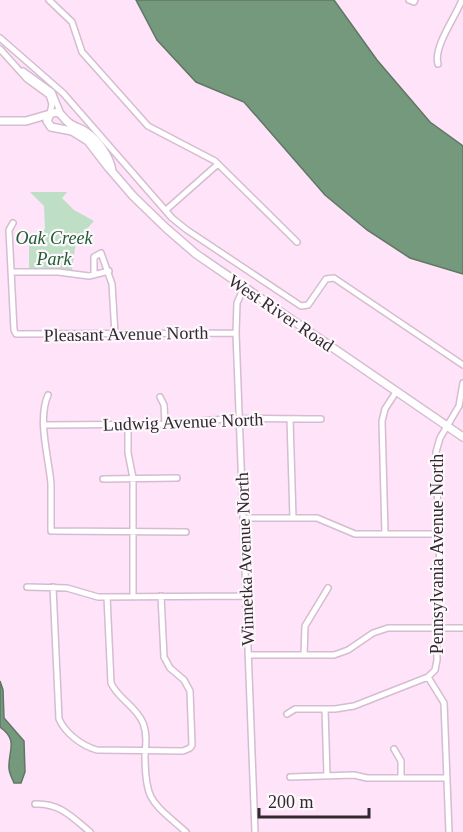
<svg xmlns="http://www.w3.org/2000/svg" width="463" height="832" viewBox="0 0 463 832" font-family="'Times New Roman',serif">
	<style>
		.green { fill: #bedfc5 }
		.water { fill: #74997c; stroke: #607765; stroke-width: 1.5 }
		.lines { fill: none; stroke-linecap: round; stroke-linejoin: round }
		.minor-casing { stroke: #d5bcd1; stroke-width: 8 }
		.major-casing { stroke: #d5bcd1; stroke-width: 10 }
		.minor { stroke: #fff; stroke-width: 5 }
		.major { stroke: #fff; stroke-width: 7 }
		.labels { text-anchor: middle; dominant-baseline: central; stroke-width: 4.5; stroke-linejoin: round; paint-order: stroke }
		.park-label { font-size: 18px; font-style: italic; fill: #205b34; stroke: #fdf8fc }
		.street-label { font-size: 18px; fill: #322830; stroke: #fdf8fc }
	</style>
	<rect width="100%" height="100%" fill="#fee3f9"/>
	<path class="green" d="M30,192h37l-5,6 12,12 20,11 -18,20 -4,29 -43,-1v-25l16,-15 -1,-23z"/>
	<path class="water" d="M136,0h198l43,60 53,62 33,24v128l-53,-16 -43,-28 -42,-35 -81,-93 -48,-20 -39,-42z
		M0,681l3,9 1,28 20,23 1,31 -4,11h-7c-2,-5 -5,-10 -5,-15 -1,-17 10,-28 -9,-41z"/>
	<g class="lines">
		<g class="minor-casing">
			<path id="minor" d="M49,0l23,22 10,30 66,74 67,35 82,81
				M409,0l5,2 1,-2
				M0,38l63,55 109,125 15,12 114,76 7,-1 18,-26 8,-1 129,87
				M0,49l27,30 22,16 3,9 -2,10
				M438,64c-5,-17 18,-48 24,-64
				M23,71l29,21 9,22
				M166,210l52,-46
				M13,223l-4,7 5,100 2,4 220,-1
				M11,272h47l31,4 20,-5
				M94,275v-18l7,-4 11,31 3,50
				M244,287l-7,16 -1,30 19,499
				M48,395c-11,25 1,63 3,89 0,16 0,32 0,47l135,1
				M160,397l4,8 1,19
				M290,419l3,99
				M128,424v29l5,25v119
				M45,425l135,-1c46,-8 94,-5 141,-5
				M103,479l74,-1
				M244,518h73l38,16h84
				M385,534l-3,-113 3,-12 11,-17
				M27,587l40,1 31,9 149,-1
				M53,587l6,132c6,14 23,27 38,31l86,1 7,-3 2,-3 -2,-54 -6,-11 -14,-12 -6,-11 -3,-61
				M107,597l4,86c7,16 25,23 32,40 4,10 3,21 2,32 0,47 7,47 41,77
				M249,655h85l14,-5 25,-17 15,-5h75
				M304,655l1,-29 23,-38
				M428,677l16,26 5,129
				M325,709l2,66
				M287,714l8,-5h40l19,-3 74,-29 7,-7 2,-10 -1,-65 4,-23 -4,-120 4,-14 19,-32 4,-23
				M394,749l7,12v17
				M290,777l64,-2 13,3h80
				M35,804c25,-1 37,13 55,28"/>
		</g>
		<g class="major-casing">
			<path id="major" d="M0,121h26l24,-7
				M112,171c-2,-14 -14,-31 -26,-39 -5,-4 -12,-5 -17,-9 -8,-6 -8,-14 -19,-9l-3,7 4,6 21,4 16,10 20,26 25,29 33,32 30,26 267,183"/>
		</g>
		<use href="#minor" class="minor"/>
		<use href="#major" class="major"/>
	</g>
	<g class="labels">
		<g class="park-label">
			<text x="54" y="238">Oak Creek<tspan x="54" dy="21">Park</tspan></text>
		</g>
		<g class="street-label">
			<text transform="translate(281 313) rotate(34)">West River Road</text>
			<text transform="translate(126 334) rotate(-1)">Pleasant Avenue North</text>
			<text transform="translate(183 422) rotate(-2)">Ludwig Avenue North</text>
			<text transform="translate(437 554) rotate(-90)">Pennsylvania Avenue North</text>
			<text transform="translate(245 559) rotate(-92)">Winnetka Avenue North</text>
		</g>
	</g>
	<path d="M259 808v9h110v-9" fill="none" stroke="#322830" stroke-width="3"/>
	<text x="268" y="808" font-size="18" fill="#322830" stroke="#fdf8fc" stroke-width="4.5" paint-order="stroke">200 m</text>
</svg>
